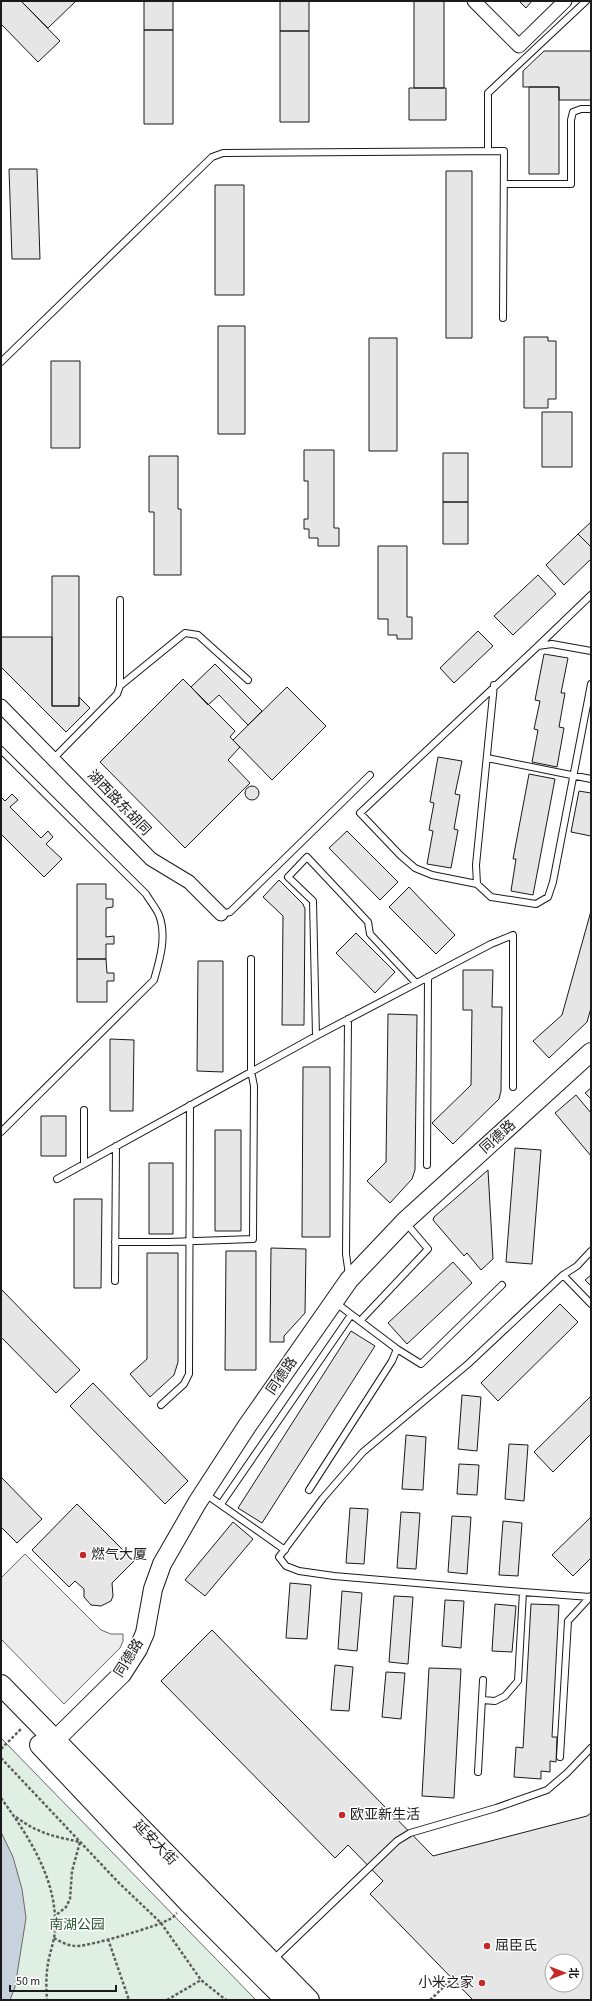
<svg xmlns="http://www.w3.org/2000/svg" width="592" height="2001" viewBox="0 0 592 2001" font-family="'Source Sans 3','Noto Sans SC',sans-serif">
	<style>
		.green { fill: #e0efe3; stroke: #6a6a6a }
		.parking { fill: #ededed; stroke: #6a6a6a }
		.water { fill: #c6d2dc; stroke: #6a6a6a }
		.building { fill: #e6e6e6; stroke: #1a1a1a; fill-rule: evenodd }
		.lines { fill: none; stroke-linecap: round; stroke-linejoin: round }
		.lane-casing { stroke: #1a1a1a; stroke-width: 8 }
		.street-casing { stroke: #1a1a1a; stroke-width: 15 }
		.secondary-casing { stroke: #1a1a1a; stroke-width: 20 }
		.primary-casing { stroke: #1a1a1a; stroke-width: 22 }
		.path { stroke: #5f5f5f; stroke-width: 2.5; stroke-dasharray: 3 2; stroke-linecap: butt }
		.lane { stroke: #fff; stroke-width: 6 }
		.street { stroke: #fff; stroke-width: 13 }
		.secondary { stroke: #fff; stroke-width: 18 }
		.primary { stroke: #fff; stroke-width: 20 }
		.poi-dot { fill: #c62828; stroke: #fff; stroke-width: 1.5 }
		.labels { text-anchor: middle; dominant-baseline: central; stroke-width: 3; stroke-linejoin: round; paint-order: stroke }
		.street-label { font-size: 14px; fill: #1a1a1a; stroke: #fff }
		.poi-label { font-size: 14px; fill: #1a1a1a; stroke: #fff; text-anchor: start }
		.park-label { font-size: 14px; fill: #2b5a34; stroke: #fff }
	</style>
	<rect width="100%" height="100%" fill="#fff"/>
	<path class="green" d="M1,1738l255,262h-255z"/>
	<path class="parking" d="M25,1554l76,76 10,4h12v7l-3,7 -56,56 -63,-65v-61z"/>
	<path class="water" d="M1,1832l12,25 9,32 4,29 -11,69 -5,13h-9z"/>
	<path class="building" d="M1,1h20l39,40 -22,21 -37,-38z
		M21,1h55l-28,27z
		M144,1h29v29h-29z
		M280,1h29v30h-29z
		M414,1h30v87h-30z
		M519,1h13l-6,7z
		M144,30h29v94h-29z
		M280,31h29v91h-29z
		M544,51h47v49h-32v-13h-36v-16z
		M529,87h30v87h-30z
		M409,88h37v32h-37z
		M9,169h28l3,90h-28z
		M446,171h26v167h-26z
		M215,185h29v110h-29z
		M218,326h27v108h-27z
		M524,337h24v4h8v58h-8v9h-24z
		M369,338h28v113h-28z
		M51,361h29v87h-29z
		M542,412h30v55h-30z
		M304,450h30v78h5v18h-21v-8h-9v-9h-5v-10h4v-38h-4z
		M443,453h25v49h-25z
		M149,456h29v53h3v66h-27v-63h-5z
		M443,502h25v42h-25z
		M591,522v25l-13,-13z
		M578,534l13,13v12l-27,26 -18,-20z
		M378,546h29v71h5v22h-15v-4h-9v-16h-10z
		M538,575l18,19 -43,41 -19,-19z
		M52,576h27v130h-27z
		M478,631l15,15 -39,37 -14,-15z
		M1,637h51v69h27v-9l11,11 -24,24 -65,-65z
		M544,654l24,4 -7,35h4l-6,34 5,1 -7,39 -25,-5 6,-32 -4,-1 6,-28 -5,-1z
		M215,664l47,47 -14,14 -29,-30 -11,10 -17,-18z
		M183,679l52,52 -5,6 10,10 -12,13 22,23 -65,65 -85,-86z
		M287,687l39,39 -54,54 -39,-40z
		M438,757l24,4 -7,33 5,1 -6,34 4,1 -7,38 -24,-4 6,-33 -4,-1 5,-27 -4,-1z
		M529,774l26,5 -22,116 -22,-4 5,-32h-3z
		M245 793a7 7 0 1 1 14 0a7 7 0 1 1-14 0Z
		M579,791l12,2v43l-20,-4z
		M12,794l6,6 -8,7 31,31 7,-7 5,6 -7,7 16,15 -18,18 -43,-43v-37l4,4z
		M347,831l51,51 -18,18 -51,-52z
		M279,880l24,24 2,5 -1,116h-22l1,-109 -20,-19z
		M77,884h29v15h7v8l-7,1v29l8,-1v8h-8v15h-29z
		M409,887l46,48 -19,19 -47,-47z
		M591,911v97l-4,14 -38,36 -16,-17 29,-26z
		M356,933l39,39 -20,21 -39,-40z
		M77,959h29l1,14h7v8h-7v21h-30z
		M198,961h25v111l-26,-1z
		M463,970h30l-1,37h10l-1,84 -2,8 -46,45 -21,-21 39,-38 1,-75h-9z
		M388,1014l29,1 -2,155 -3,9 -22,24 -23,-22 19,-19z
		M110,1039l24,1 -1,71h-23z
		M303,1067h27v170h-28z
		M591,1088v11l-6,-6z
		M576,1095l15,18v43l-36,-43z
		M41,1116h25v40h-25z
		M215,1130h26v101h-26z
		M515,1148l26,2 -9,114 -26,-2z
		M149,1163h24v71h-24z
		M488,1170l5,89 -12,11 -14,-17 -3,3 -31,-36 1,-3z
		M74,1199h28l-1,89h-27z
		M271,1248l35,1 -1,64 -21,23v6h-14z
		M226,1251h30v119h-31z
		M147,1253h31v109l-4,13 -24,22 -20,-23 17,-15z
		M453,1262l19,21 -65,61 -19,-21z
		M591,1275v11l-6,-6z
		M1,1289l79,81 -24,23 -55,-56z
		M560,1304l18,18 -80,79 -17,-18z
		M351,1331l24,15 -113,177 -24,-15z
		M93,1383l95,98 -23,23 -95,-98z
		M462,1395l19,2 -4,54 -19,-2z
		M591,1396v38l-38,38 -19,-20z
		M406,1435l20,2 -3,53 -21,-1z
		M509,1444l19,1 -4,56 -19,-2z
		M459,1464l20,1 -2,30 -20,-1z
		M1,1477l41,42 -25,24 -16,-16z
		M77,1504l57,57 -22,22 1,13 -2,5 -10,5 -10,-1 -7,-8v-8l-9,-8 -6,6 -37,-37z
		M350,1508l18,1 -4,55 -18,-1z
		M401,1512l19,1 -4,56 -19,-1z
		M452,1516l19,1 -4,57 -19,-2z
		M591,1517v41l-18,18 -21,-21z
		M503,1521l19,2 -4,53 -19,-1z
		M233,1522l20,17 -48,57 -20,-16z
		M290,1583l21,2 -4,54 -21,-1z
		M342,1591l20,2 -5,58 -19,-2z
		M394,1596l19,1 -5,67 -19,-2z
		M445,1600l19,1 -3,47 -19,-2z
		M495,1604l21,2 -4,46 -20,-1z
		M531,1604l28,1 -7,132h5l-1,25 -6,-1v11l-9,-1v8l-27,-2 2,-30 7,1z
		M212,1630l221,226 154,-40 4,-3v187h-118l-103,-106 13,-13 -35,-36 -13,13 -174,-177zM552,1961h24v24h-24z
		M335,1665l18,2 -4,44 -18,-1z
		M429,1668l32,1 -7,129 -32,-2z
		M386,1672l19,1 -4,46 -19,-2z"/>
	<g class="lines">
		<g class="lane-casing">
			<path id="lane" d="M488,151v-58l98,-92
				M504,184h67v-64l2,-8 8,-3h10
				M1,362l211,-205 11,-4 281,-2 -1,167
				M538,646l53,-51
				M591,651l-39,-7 -14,2 -178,167 40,42 15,13 17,7 45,9 14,13 45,7 12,-7 5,-15 38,-198
				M120,686l65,-53 13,2 50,45
				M1,750l145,144c4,7 10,14 13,21 8,21 1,44 -5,65l-153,152
				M487,758l104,21
				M53,759l64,-65 3,-8v-86
				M477,884l-1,-19 18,-180
				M221,914l9,-2 140,-137
				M348,1019l-2,235 3,21
				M316,1036l-3,-135 -25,-24 19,-20 61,65 2,12 46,49
				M84,1110v54
				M427,1165l1,-188
				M57,1179l259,-143 175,-92 22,-9v152
				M115,1242h53l85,-3 1,-153 -3,-15v-112
				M563,1275l14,-9 14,-15
				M115,1281l1,-135
				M360,1321l68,-72 -22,-26
				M397,1349l24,15 81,-79
				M161,1405l23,-21 5,-10 1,-269
				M309,1490l83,-129 5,-12 -61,-46
				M204,1493l81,57
				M221,1504l130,-189
				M523,1592l-189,-16 -35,-5 -13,-5 -7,-9 44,-59 40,-46 105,-88 95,-89 28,29
				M482,1700l13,1 10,-5 13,-15 5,-89 67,5
				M560,1757l8,-136 23,-25
				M478,1772l5,-92
				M274,1959l123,-118 13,-8 86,-25 51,-18 20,-17 24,-25"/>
		</g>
		<g class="street-casing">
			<path id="street" d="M474,1l45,45 46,-45
				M1,706l150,153 38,23 32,32"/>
		</g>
		<g class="secondary-casing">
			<path id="secondary" d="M45,1750l77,-76 16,-25 7,-16 8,-44 9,-25 35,-61 50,-77 102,-146 56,-59 186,-169"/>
		</g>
		<g class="primary-casing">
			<path id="primary" d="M1,1685l308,315
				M40,1745l149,158 97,97"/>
		</g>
		<path class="path" d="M1,1749l21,-21
			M1,1758l117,124 43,41 40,57 25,20
			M1,1798c28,39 57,82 54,133 -1,11 -5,21 -7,32 -2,12 -2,25 -1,37
			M16,1817c23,17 37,19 64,25l-8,29 -2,28 -4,8 -11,9
			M54,1938c7,4 14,8 23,8 13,0 82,-20 93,-27 3,-1 5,-4 7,-6
			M108,1939l21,61
			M167,2000l34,-20
			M430,2000l22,-21"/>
		<use href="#lane" class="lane"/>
		<use href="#street" class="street"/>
		<use href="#secondary" class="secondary"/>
		<use href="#primary" class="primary"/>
	</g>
	<g class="poi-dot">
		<circle cx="83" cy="1555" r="4"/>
		<circle cx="342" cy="1815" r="4"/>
		<circle cx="487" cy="1946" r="4"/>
		<circle cx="482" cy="1983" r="4"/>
	</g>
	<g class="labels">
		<g class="street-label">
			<text transform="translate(119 803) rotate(46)">湖西路东胡同</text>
			<text transform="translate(498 1137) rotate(-42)">同德路</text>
			<text transform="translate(282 1376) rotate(-55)">同德路</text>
			<text transform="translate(129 1658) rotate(-58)">同德路</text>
			<text transform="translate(155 1843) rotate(46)">延安大街</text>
		</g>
		<g class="poi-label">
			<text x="91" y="1555">燃气大厦</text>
			<text x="350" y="1815">欧亚新生活</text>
			<text x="495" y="1946">屈臣氏</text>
			<text x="474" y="1983" text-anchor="end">小米之家</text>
		</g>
		<g class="park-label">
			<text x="77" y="1925">南湖公园</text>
		</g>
	</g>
	<rect width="592" height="2001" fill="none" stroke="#1a1a1a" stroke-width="4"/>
	<g transform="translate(564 1973) rotate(90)"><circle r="19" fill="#ffffff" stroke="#a3a3a3"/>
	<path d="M0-3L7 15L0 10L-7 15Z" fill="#c62828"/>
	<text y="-6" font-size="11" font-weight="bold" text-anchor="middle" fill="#1a1a1a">北</text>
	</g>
	<path d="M10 1985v6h106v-6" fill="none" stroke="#1a1a1a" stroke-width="2"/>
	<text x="16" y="1985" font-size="12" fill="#1a1a1a" stroke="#ffffff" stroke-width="3" paint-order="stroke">50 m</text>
</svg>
